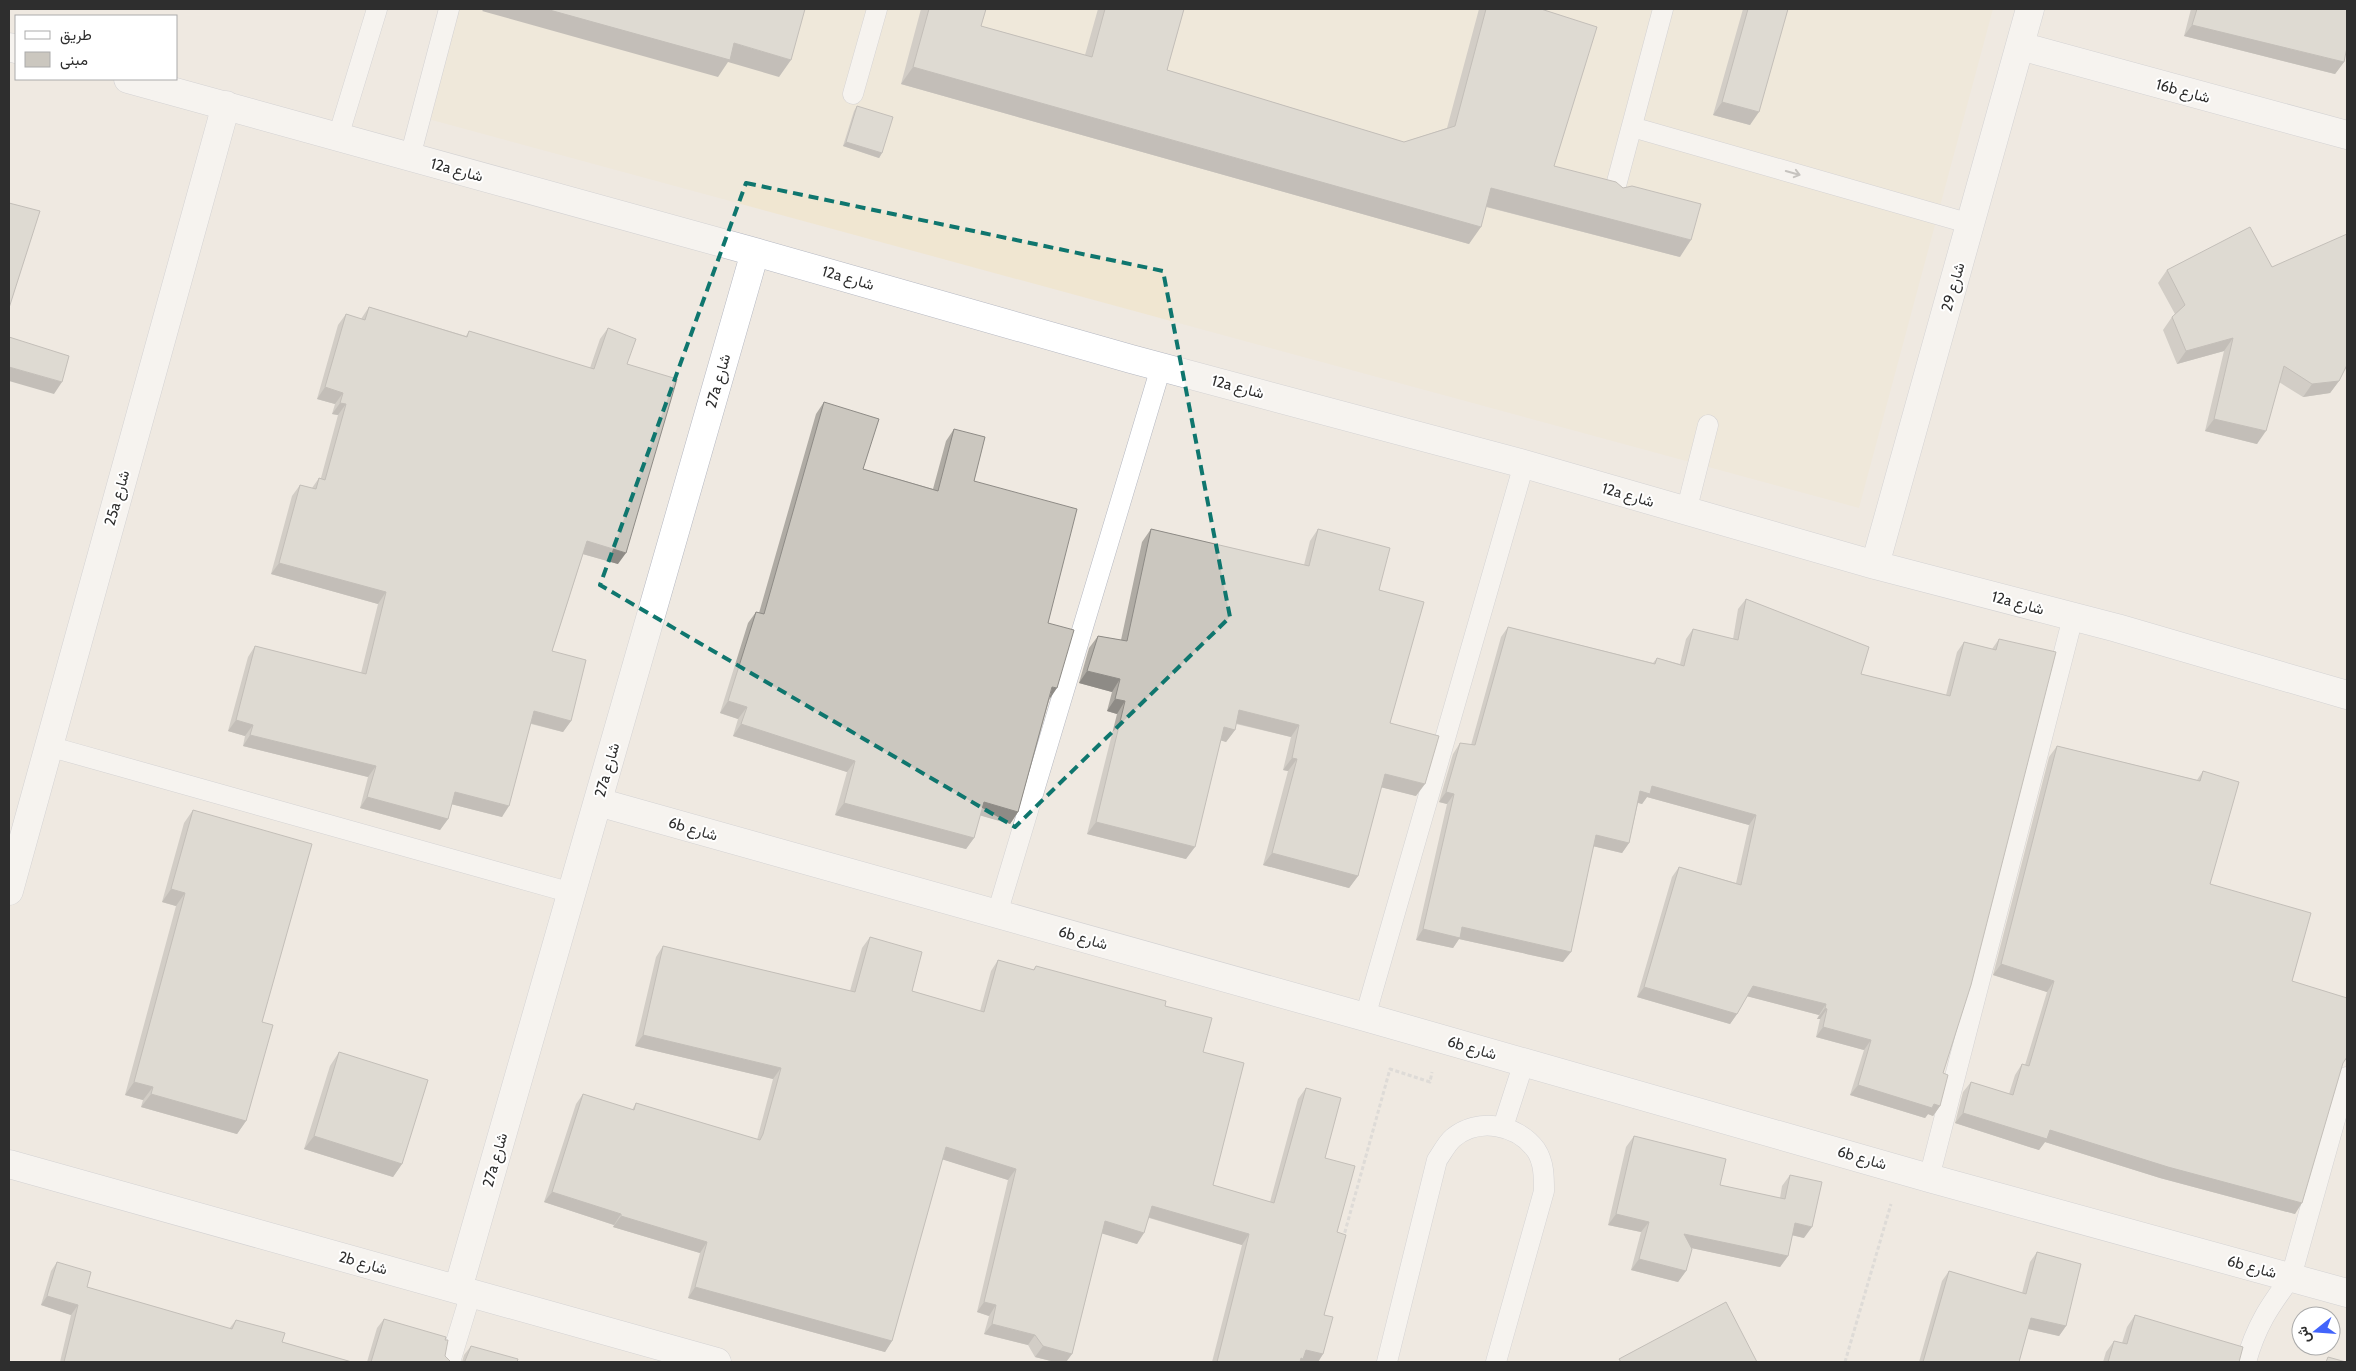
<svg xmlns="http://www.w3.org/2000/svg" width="2356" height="1371" viewBox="0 0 2356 1371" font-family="Cabin,Vazirmatn,sans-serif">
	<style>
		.education { fill: #f0e6d1 }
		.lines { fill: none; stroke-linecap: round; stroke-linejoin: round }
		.lane-casing { stroke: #b4b7c1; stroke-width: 21 }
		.street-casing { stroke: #b4b7c1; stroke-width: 29 }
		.path { stroke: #c9c9c9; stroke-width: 3; stroke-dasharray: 4 2.5; stroke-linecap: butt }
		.lane { stroke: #fff; stroke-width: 20 }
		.street { stroke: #fff; stroke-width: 28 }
		.wall { fill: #afaba4 }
		.shaded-wall { fill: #8e8b86 }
		.building { fill: #cbc7bf; stroke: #8e8b86 }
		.oneway { stroke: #969696 }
		.marked { fill: none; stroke: #0f766e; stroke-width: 4; stroke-dasharray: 10 6; stroke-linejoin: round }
		.labels { text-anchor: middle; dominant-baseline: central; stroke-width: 4; stroke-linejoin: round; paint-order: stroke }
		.street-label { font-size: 15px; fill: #2e2e2e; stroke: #fff }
	</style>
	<rect width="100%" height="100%" fill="#efe9e1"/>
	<path class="education" d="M442,9h1551l-134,499 -1442,-392z"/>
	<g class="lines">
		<g class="lane-casing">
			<path id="lane" d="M853,94l24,-85
				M1632,127l339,97
				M338,137l39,-128
				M410,157l39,-148
				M1614,193l49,-184
				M1686,512l22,-87
				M48,746l524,147
				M997,914l164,-547
				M1365,1017l159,-553
				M1503,1127l21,-65
				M1929,1178l144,-561
				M450,1362l21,-69
				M1387,1362l50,-202c5,-7 10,-17 16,-22 25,-21 64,-14 83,12 8,12 8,27 8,41l-48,171
				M2246,1362c10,-36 23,-55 45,-85l56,-200"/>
		</g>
		<g class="street-casing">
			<path id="street" d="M2020,46l327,89
				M9,47l7,2
				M128,79l627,173 376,107 393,105 351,101 242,63 230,67
				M1875,565l155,-556
				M598,802l767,215 564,161 418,115
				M9,891l217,-786
				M9,1164l708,198
				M458,1289l297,-1037"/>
		</g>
		<path class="path" d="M1343,1239l47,-170 40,13 2,-10
			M1845,1362l46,-158"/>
		<use href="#lane" class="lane"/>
		<use href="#street" class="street"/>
	</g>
	<path class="wall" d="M921,9h65l-5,17 104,29 13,-46h86l-17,61 237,72 43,-14 32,-119h62l13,157 126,91 -194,-50 -17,37 -568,-160z
		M1743,9h45l-38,116 -37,-10z
		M2191,9h156l-3,53 -9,12 -151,-38z
		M857,106l25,47 -3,5 -36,-12 11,-35z
		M2272,267l72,103 -5,11 -9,12 -27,4 -24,-15 -22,62 -52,-13 19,-80 -47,13 -14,-34 9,-13 3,-3 -17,-31 9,-13z
		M369,307l97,29 3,-5 121,37 10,-29 8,-11 19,36 -9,200 -35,-10 -31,97 19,70 -8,11 -32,-8 -29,93 -51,-13 -3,15 -8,11 -80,-22 8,-31 -125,-31 2,-10 -17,-5 20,-74 7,-11 106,27 17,-69 -107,-30 21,-78 8,-11 12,3 7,-10h2l17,-63 -6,-1 3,-10 -18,-5 21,-74 8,-11 15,5z
		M824,402l39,67 70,20 13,-48 8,-12 20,52 74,142 1,77 -31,112 -8,12 -30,-9 -6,23 -8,11 -131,-34 12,-43 -114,-36 5,-17 -18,-6 28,-90 8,-11 3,1 57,-199z
		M1151,529l153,36 6,-24 8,-12 61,61 11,133 26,73 -35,-9 -23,89 -9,12 -86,-23 25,-94 -5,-1 8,-33 -55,-13 -1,6 -9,12 -5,-2 -35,119 -99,-25 30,-120 -10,-3 5,-19 -33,-9 10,-35 9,-12 23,4 21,-98z
		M1746,599l115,75 85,21 11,-43 7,-10 28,7 7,-10 -56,434 -3,33 -7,10 -5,-2 -3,4 -75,-23 14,-45 -48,-13 4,-18h-3l2,-4 -72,-19 -10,18 -7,10 -93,-27 35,-120 7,-10 57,16 13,-58 -102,-28 -5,7 -4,-1 -9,40 -7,10 -29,-7 -30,116 -104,-23 -6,9 -37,-8 31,-136 -8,-2 14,-48 7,-11 11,2 30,-108 7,-10 145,36 4,-5 23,6 6,-25 7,-10 40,10 5,-30z
		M2057,746l140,34 6,-9 7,113 82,97 51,82 -48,151 -135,-36 -115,-36 -6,8 -84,-27 8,-31 8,-10 38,12 6,-19 7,-11 3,1 22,-73 -54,-17 56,-218z
		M193,810l69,212 -16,99 -9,13 -96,-27 2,-7 -18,-5 51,-189 -14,-4 22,-79z
		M870,937l42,54 68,20 11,-40 7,-11 35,10 3,-4 129,40 38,46 10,133 57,17 28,-103 8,-11 19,70 12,74 -13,83 -1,39 -5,8h-13l-4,-1v1h-89l30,-117 -93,-27 -12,26 -35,-11 -30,121 -6,8h-11l-20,-5 -7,-12 -44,-11 5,-18 -12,-4 31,-132 -66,-21 -50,182 -7,11 -197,-54 12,-45 -87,-26 1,-2 -70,-23 32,-98 7,-10 49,16 4,-7 121,37 16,-61 -138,-33 21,-89 7,-11 187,45 12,-43z
		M339,1052l63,112 -9,13 -89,-28 26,-83z
		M1634,1136l86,49 60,13 2,-12 8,-11 14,63 -12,-3 -4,21 -8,11 -88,-19 -6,23 -8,11 -47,-12 10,-38 -33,-7 18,-78z
		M2037,1252l29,74 -7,10 -31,-7 -9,33h-100l23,-81 7,-10 73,22 8,-31z
		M57,1262l30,25 142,42 7,-9 46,22 70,20h-292l11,-47 -30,-10 10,-34z
		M2135,1315l104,47h-136l3,-10 8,-11 8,2 5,-16z
		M384,1319l61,21v16l6,6h-84l10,-34z
		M471,1346l46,16h-55l2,-7z"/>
	<path class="shaded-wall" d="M484,9h62l188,34 57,17 -12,17 -51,-15 -10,15 -236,-66z
		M2192,25l152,37 -9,12 -151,-38z
		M913,67l568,160 -12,17 -568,-160z
		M1722,102l37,10 -9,13 -37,-10z
		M846,142l36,11 -3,5 -36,-12z
		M1491,188l200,52 -11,17 -200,-52z
		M2233,338l-9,13 -47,13 9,-13z
		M9,367l53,15 -8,12 -45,-13z
		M2339,381l-9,12 -27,4 9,-13z
		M325,387l18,6 -8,11 -18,-5z
		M340,403l6,1 -8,11 -6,-1z
		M2214,419l52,12 -9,13 -52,-13z
		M587,541l39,12 -8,11 -39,-11z
		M279,563l107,29 -8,12 -107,-30z
		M1087,671l33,8 -8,13 -33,-9z
		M1052,687l5,1 -8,12z
		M1115,699l10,2 -8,13 -10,-3z
		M728,701l19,6 -9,12 -18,-6z
		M1239,710l60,15 -8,12 -60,-15z
		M534,711l37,10 -8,11 -37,-10z
		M236,720l17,5 -8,11 -17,-5z
		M741,724l114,37 -8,11 -114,-36z
		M1224,727l11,3 -9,12 -10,-3z
		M250,735l126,31 -8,11 -125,-31z
		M1292,758l5,1 -9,12 -5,-1z
		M1385,774l40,10 -9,12 -40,-10z
		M1652,786l104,29 -7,10 -102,-28 -5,7 -9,-3 7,-10z
		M455,792l54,14 -7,11 -55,-14z
		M1446,792l8,2 -7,10 -8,-2z
		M367,797l81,22 -8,11 -80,-22z
		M984,802l34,10 -8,12 -35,-10z
		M844,803l130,35 -8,11 -131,-34z
		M1096,822l99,25 -9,12 -99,-25z
		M1596,835l33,8 -7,10 -34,-8z
		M1272,853l86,23 -9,12 -86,-23z
		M171,889l14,4 -9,13 -14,-4z
		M1462,927l109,25 -8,10 -104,-23 -6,9 -37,-8 7,-11z
		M2001,964l53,17 -7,11 -54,-17z
		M1753,986l73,18 -7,11 -73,-19z
		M1644,987l93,27 -7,10 -93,-27z
		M1825,1008l2,1 -7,10h-3z
		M1823,1027l48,13 -7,10 -48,-13z
		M643,1035l138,33 -8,11 -138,-33z
		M134,1082l19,5 -10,13 -18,-5z
		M1858,1085l76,19 6,2 -7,10 -5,-2 -3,4 -75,-23z
		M151,1094l95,27 -9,13 -96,-27z
		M1963,1113l87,17 252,73 -7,11 -135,-36 -115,-36 -6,8 -84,-27z
		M314,1136l88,28 -9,13 -89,-28z
		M946,1147l70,22 -8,11 -70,-22z
		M552,1192l69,22 -7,11 -70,-23z
		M1152,1206l97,28 -7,11 -98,-29z
		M1616,1214l33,8 -8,10 -33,-7z
		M621,1216l86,26 -7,11 -87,-26z
		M1105,1221l39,12 -7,11 -40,-12z
		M1795,1223l17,4 -8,11 -17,-4z
		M1684,1234l104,22 -8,11 -103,-22z
		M1639,1259l47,12 -8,11 -47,-12z
		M695,1287l197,54 -7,11 -197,-54z
		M47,1296l31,9 -7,10 -30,-10z
		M984,1302l12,3 -7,11 -12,-4z
		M2031,1318l35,8 -7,10 -35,-8z
		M992,1324l43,11 -7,10 -44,-11z
		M1043,1346l29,8 -6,8h-11l-20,-5z
		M1306,1350l17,4 -5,8h-13l-4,-1v1h-3z"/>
	<path class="building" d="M546,9h259l-14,51 -57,-17 -4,17z
		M929,9h57l-5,17 111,31 13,-48h79l-17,61 237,72 51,-16 31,-117h55l56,18 -43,139 62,16 7,6 9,-2 69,18 -10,36 -200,-52 -10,39 -568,-160z
		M1748,9h40l-29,103 -37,-10z
		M2197,9h150v38l-3,15 -152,-37z
		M857,106l36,11 -11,36 -36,-11z
		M9,203l31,8 -31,97z
		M2250,227l22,40 75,-33v131l-8,16 -27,3 -28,-18 -18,65 -52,-12 19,-81 -47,13 -14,-34 13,-12 -18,-35z
		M369,307l98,30 2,-6 125,38 14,-41 28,11 -9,25 50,15 -51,174 -39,-12 -35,110 34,9 -15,61 -37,-10 -25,95 -54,-14 -7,27 -81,-22 9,-31 -126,-31 3,-10 -17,-5 19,-74 111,28 20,-82 -107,-29 21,-78 16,4 3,-11 6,2 21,-76 -6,-1 3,-10 -18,-6 21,-73 19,6z
		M9,337l60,19 -7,26 -53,-15z
		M824,402l55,17 -16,50 75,22 16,-62 31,8 -11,44 103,28 -29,114 26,7 -17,58 -5,-1 -34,125 -34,-10 -10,36 -130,-35 11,-42 -114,-37 6,-17 -19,-6 28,-89 8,2z
		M1151,529l158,37 9,-37 72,19 -11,42 45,12 -34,121 49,13 -14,48 -40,-10 -27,102 -86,-23 25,-94 -5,-1 7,-33 -60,-15 -4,20 -11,-3 -29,120 -99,-25 29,-121 -10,-2 5,-20 -33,-8 11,-35 29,5z
		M1746,599l123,48 -8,27 89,22 14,-54 32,8 3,-11 57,13 -85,333 -28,88 5,2 -8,31 -6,-2 -2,4 -74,-23 13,-45 -48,-13 4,-18 -2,-1 1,-4 -73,-18 -16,28 -93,-27 35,-120 62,18 15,-70 -104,-29 -2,8 -10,-3 -11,52 -33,-8 -25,117 -109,-25 -2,11 -37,-9 31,-135 -8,-2 14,-49 15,2 33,-118 147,37 2,-6 27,8 9,-37 45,11z
		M2057,746l143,35 3,-10 36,11 -29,102 101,29 -19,68 55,17v59l-4,6 -41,140 -134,-36 -118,-37 -3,9 -84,-26 8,-31 42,13 9,-31 7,2 25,-85 -53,-17z
		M193,810l119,34 -50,178 11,3 -27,96 -95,-27 2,-7 -19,-5 51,-189 -14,-4z
		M870,937l52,15 -10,39 72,21 14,-52 36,10 2,-4 130,35 -1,5 47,12 -9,34 41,11 -31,122 61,18 32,-115 35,10 -16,60 30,8 -18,66 9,3 -22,80 9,2 -10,37 -17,-4 -3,9 -2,-1 -1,4h-83l32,-128 -97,-28 -8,27 -39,-12 -33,133 -29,-8 -8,-11 -43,-11 4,-19 -12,-3 32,-133 -70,-22 -54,194 -197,-54 12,-45 -86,-26v-2l-69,-22 31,-98 51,16 2,-7 124,37 3,-6 18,-66 -138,-33 20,-89 192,46z
		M339,1052l89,28 -26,84 -88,-28z
		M1634,1136l92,23 -6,26 65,14 5,-24 32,7 -10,45 -17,-4 -7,33 -104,-22 8,15 -6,22 -47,-12 10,-37 -33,-8z
		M2037,1252l44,12 -15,62 -35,-8 -12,44h-96l26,-91 77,23z
		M57,1262l34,10 -4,15 145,42 4,-9 49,13 -3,9 70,20h-288l14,-57 -31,-9z
		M1726,1302l31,60h-136l-2,-3z
		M2135,1315l108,32 -4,15h-131l6,-21 13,3z
		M384,1319l62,18 -1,3h3l-3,16 6,6h-80z
		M471,1346l47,13 -1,3h-54l2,-1z
		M2328,1357l18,5h-20z"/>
	<defs><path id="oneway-shaft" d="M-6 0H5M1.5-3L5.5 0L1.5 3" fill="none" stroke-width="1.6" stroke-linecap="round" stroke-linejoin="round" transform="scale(1.25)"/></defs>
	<use class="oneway" href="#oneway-shaft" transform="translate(1793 173) rotate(16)"/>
	<path d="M0 0H2356V1371H0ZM746,183l417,88 67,346 -215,210 -415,-242z" fill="#efe9e1" fill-opacity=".55" fill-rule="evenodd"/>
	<path class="marked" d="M746,183l417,88 67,346 -215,210 -415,-242z"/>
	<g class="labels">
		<g class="street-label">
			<text transform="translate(2183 91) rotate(15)">16b شارع</text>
			<text transform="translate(457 170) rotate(15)">12a شارع</text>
			<text transform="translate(848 278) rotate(16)">12a شارع</text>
			<text transform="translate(1953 287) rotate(-74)">شارع 29</text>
			<text transform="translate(718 381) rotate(-74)">27a شارع</text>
			<text transform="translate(1238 387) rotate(15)">12a شارع</text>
			<text transform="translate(1628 495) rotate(16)">12a شارع</text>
			<text transform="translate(117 498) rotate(-74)">25a شارع</text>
			<text transform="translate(2018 603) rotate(15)">12a شارع</text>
			<text transform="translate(607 770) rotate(-74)">27a شارع</text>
			<text transform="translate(693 829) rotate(16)">6b شارع</text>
			<text transform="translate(1083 938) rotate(16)">6b شارع</text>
			<text transform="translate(1472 1048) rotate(16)">6b شارع</text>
			<text transform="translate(1862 1158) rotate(16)">6b شارع</text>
			<text transform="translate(495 1160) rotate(-74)">27a شارع</text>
			<text transform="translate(363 1263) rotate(16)">2b شارع</text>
			<text transform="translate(2252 1267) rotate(15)">6b شارع</text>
		</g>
	</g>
	<rect width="2356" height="1371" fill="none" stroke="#2e2e2e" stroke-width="20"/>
	<rect x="15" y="15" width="162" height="65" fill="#ffffff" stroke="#ababab"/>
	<rect x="25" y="31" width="25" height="8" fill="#ffffff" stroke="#ababab"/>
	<text x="60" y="40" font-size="15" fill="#2e2e2e">طريق</text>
	<rect x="25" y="52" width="25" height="15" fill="#cbc7bf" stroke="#ababab"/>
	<text x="60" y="65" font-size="15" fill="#2e2e2e">مبنى</text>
	<g transform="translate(2316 1331) rotate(253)"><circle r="24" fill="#ffffff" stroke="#ababab"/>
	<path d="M0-4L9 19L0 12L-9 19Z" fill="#4264fb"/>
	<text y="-8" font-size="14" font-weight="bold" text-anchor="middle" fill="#2e2e2e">ش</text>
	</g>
</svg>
